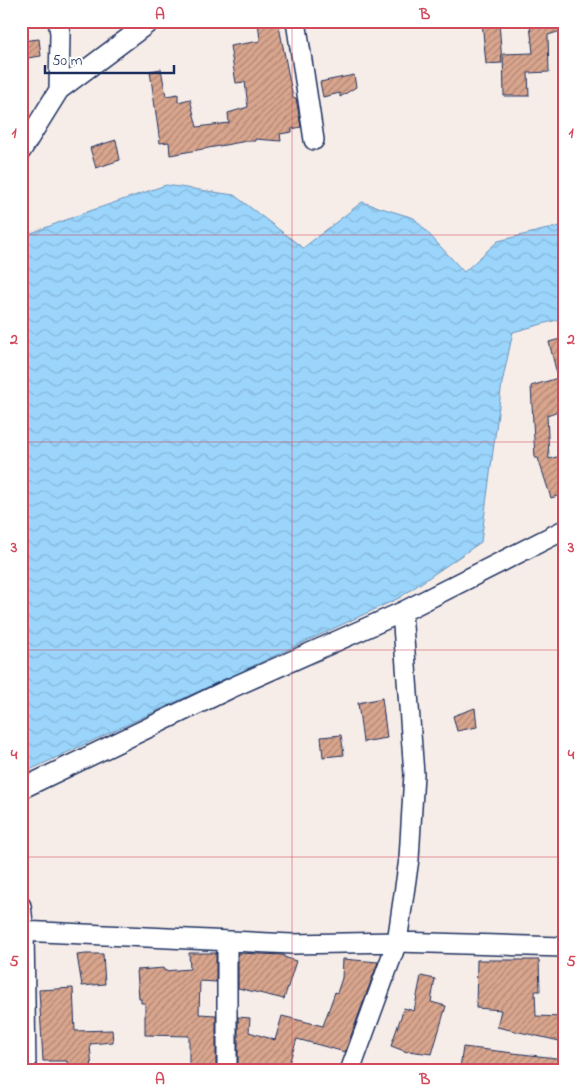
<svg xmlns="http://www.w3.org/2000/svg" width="585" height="1092" viewBox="0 0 585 1092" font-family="'Indie Flower',sans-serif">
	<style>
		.water { fill: url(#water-waves); stroke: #6893bc }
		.building { fill: url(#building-hatch); stroke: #1b2f5e }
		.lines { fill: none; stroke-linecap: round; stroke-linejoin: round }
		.street-casing { stroke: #1b2f5e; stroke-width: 22 }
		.street { stroke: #fff; stroke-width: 19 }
		.grid { fill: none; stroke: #d1495b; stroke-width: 1; stroke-opacity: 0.55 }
		.neatline { fill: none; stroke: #d1495b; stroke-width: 2 }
		.grid-label { font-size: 16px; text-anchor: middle; font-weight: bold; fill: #d1495b }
	</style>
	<defs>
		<pattern id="water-waves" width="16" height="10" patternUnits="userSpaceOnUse" patternTransform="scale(1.25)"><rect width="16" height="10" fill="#9bd5fb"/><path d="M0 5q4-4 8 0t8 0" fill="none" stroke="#85b7da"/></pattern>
		<pattern id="building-hatch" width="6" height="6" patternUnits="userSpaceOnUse" patternTransform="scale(1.25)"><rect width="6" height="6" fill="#d9a58d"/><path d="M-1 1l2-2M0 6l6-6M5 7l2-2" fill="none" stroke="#af8776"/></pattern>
	</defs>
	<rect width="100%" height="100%" fill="#f7ede8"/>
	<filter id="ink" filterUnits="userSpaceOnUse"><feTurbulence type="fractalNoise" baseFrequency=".02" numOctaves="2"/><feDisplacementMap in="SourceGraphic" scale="10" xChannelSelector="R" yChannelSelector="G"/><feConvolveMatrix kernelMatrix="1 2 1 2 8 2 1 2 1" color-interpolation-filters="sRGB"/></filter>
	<g filter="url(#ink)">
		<path class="water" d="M166,185l68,10 69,53 59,-46 52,16 50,54 34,-31 66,-16v93l-51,14 -11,51 -21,159 -82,56 -378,176v-537l63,-24z"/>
		<path class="building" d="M258,21h20l15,77h3l5,29 -9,2v3l-12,2 1,7 -26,-2v2h-8l-77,14 -1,-13 -9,1 -10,-72 11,-2 5,27 12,-2v8l12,-3 7,28 32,-4 -1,-10 20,-6 -3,-25 -9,1 -6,-37 30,-5z
			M482,21h17l3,42 -16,1z
			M564,22v8l-16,5 1,37 -21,1 1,23h-25l-1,-42 30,-1 -3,-28z
			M39,39l2,17 -20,3v-18z
			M354,75l2,12 -16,10v-4l-17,4 -3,-15z
			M116,140l4,20 -24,8 -6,-20z
			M564,338v71l-17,6 2,44 15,-4v39l-13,4 -13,-40h-3l-4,-72 27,-8 -9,-36z
			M382,698l5,40 -24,4 -5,-39z
			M475,708l2,19 -20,4 -4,-15z
			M341,735l3,20 -21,2 -2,-20z
			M189,953h27v29l-16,-1 -1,33 17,1v56h-27v-35l-44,-1v-32h-4v-4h-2l-2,-29 27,-2v3l26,-2z
			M238,953l46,2v2l12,4 -12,38 -46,-11z
			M86,954h17l2,30 -23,2 -5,-31z
			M343,959l35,3 -33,90 -48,-13 -9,27 -5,-2v7h-45v-54l12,1 -1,14 26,8 7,-24 41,10 12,-34 2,1 5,-15z
			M477,960h62l1,31h-5l1,25 28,1v25l-67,-15 4,-17 -25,-2z
			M421,976l14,3 -4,23 15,4 -14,48 -24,-3 -1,1 -16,-6 13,-38 10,3z
			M73,988l2,43 37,-1 1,12 -23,2 2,27h-24l-1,-10h-24l-4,-71z
			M463,1047l101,12v12h-92l-12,-3z"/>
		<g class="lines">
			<g class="street-casing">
				<path id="street" d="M58,21l2,12 -1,57
					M296,21l18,119
					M21,151l38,-61 92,-69
					M21,789l210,-101 171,-76 162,-82
					M21,906l3,25 2,140
					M21,931l271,13 105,-2 167,5
					M227,941v130
					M350,1071l47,-129 12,-83 5,-85 -12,-162"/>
			</g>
			<use href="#street" class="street"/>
		</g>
	</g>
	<path class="grid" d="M292,21v1050M21,235h543M21,442h543M21,650h543M21,857h543"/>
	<rect width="585" height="1092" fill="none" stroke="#fff" stroke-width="55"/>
	<path d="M45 65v8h129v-8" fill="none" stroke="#1b2f5e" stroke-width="2.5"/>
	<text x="52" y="65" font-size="15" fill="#1b2f5e" stroke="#ffffff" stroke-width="4" paint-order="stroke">50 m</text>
	<rect x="28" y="28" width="530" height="1036" class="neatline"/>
	<g class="grid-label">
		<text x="160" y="19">A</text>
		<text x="425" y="19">B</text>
		<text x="14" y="137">1</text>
		<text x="571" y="137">1</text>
		<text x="14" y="344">2</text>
		<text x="571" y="344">2</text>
		<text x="14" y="552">3</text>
		<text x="571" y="552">3</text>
		<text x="14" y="759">4</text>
		<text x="571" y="759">4</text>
		<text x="14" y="966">5</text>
		<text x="571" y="966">5</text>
		<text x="160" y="1084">A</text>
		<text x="425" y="1084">B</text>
	</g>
</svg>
